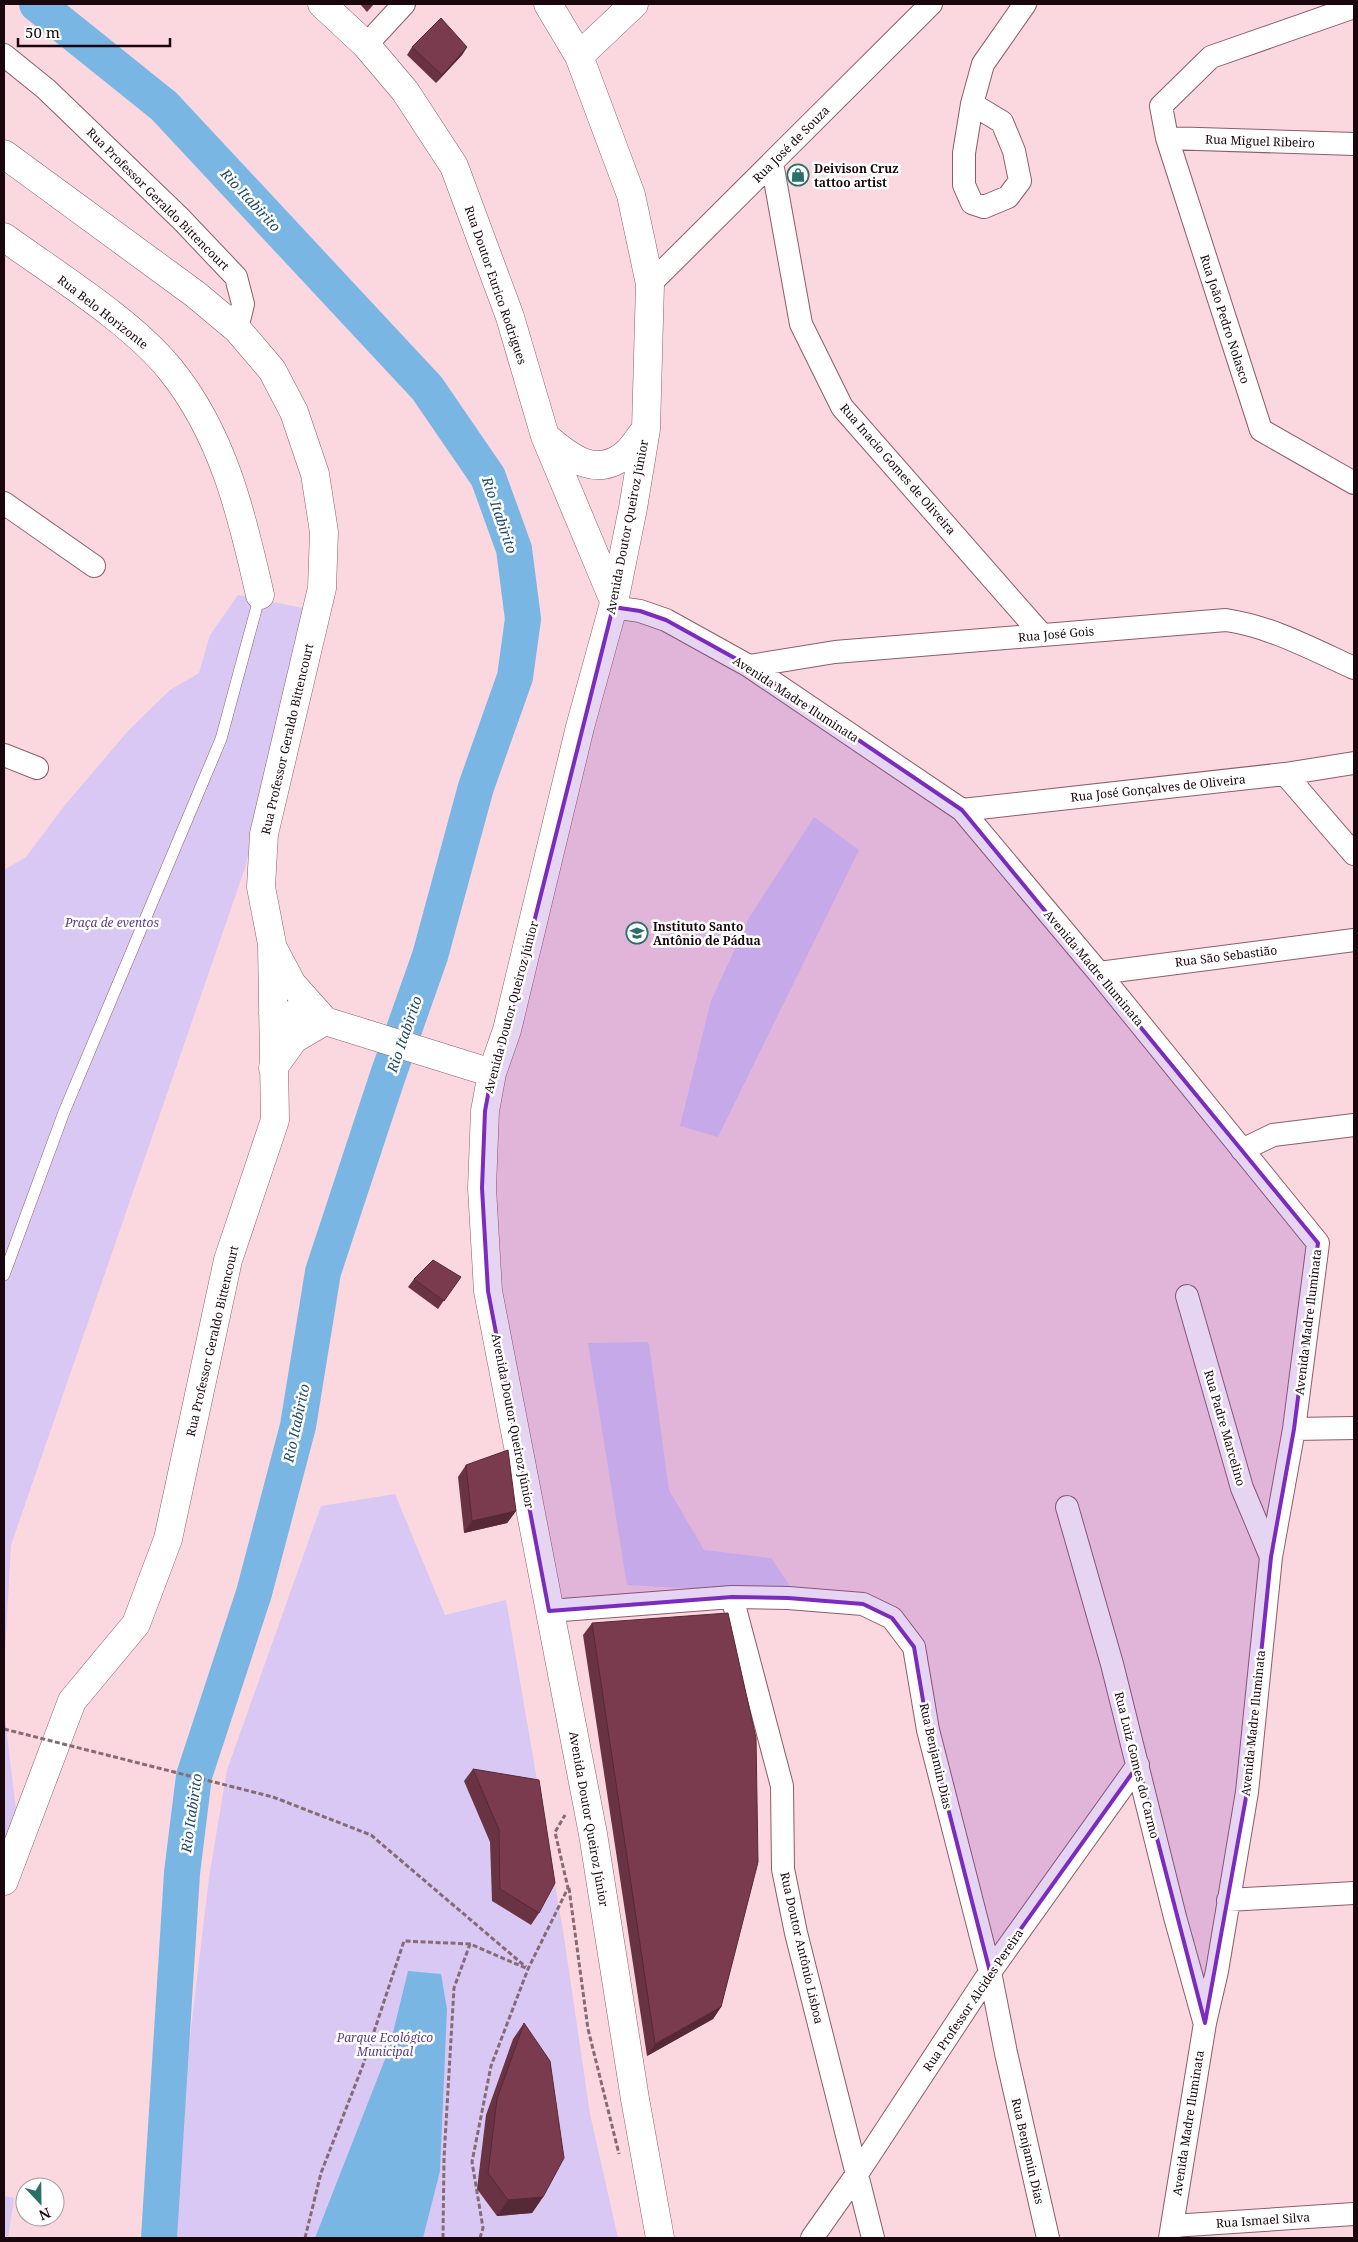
<svg xmlns="http://www.w3.org/2000/svg" width="1358" height="2242" viewBox="0 0 1358 2242" font-family="'Noto Serif',serif">
	<style>
		.green { fill: #d8c8f3 }
		.water { fill: #7ab6e4 }
		.lines { fill: none; stroke-linecap: round; stroke-linejoin: round }
		.river { stroke: #7ab6e4; stroke-width: 36 }
		.lane-casing { stroke: #8e5c69; stroke-width: 12 }
		.street-casing { stroke: #8e5c69; stroke-width: 24 }
		.secondary-casing { stroke: #8e5c69; stroke-width: 29 }
		.path { stroke: #866b73; stroke-width: 3; stroke-dasharray: 5 2.5; stroke-linecap: butt }
		.lane { stroke: #fff; stroke-width: 11 }
		.street { stroke: #fff; stroke-width: 22 }
		.secondary { stroke: #fff; stroke-width: 28 }
		.path-bridge { stroke: #866b73; stroke-width: 3; stroke-dasharray: 5 2.5; stroke-linecap: butt }
		.wall { fill: #6a3343 }
		.shaded-wall { fill: #562937 }
		.building { fill: #7b3b4e; stroke: #562937 }
		.marked { fill: #7b2cbf; fill-opacity: 0.2; stroke: #7b2cbf; stroke-width: 4; stroke-linejoin: round }
		.labels { text-anchor: middle; dominant-baseline: central; stroke-width: 5; stroke-linejoin: round; paint-order: stroke }
		.street-label { font-size: 12px; fill: #1a070d; stroke: #fff }
		.poi-label { font-size: 12px; font-weight: bold; fill: #1a070d; stroke: #fff; text-anchor: start }
		.park-label { font-size: 12px; font-style: italic; fill: #5c3b85; stroke: #fff }
		.water-label { font-size: 14px; font-style: italic; fill: #1d4a69; stroke: #fff }
	</style>
	<rect width="100%" height="100%" fill="#fbd7e0"/>
	<path class="green" d="M238,595l70,14 -63,259 -234,677 -7,124v-799l22,-13 39,-52 63,-74 42,-41 29,-17 11,-38z
		M814,817l45,33 -141,287 -38,-11 31,-125 38,-83z
		M647,1342l2,2 20,146 35,60 67,8 25,37 -169,-10 -39,-242z
		M395,1494l50,121 61,-15 58,337 26,177 28,124h-448l13,-142 26,-218 18,-108 94,-264z
		M4,1709l17,144 -17,11z
		M4,2196l10,2 -6,40h-4z"/>
	<path class="water" d="M408,1971l33,3 6,35 -7,162 -17,67h-108l74,-189z"/>
	<g class="lines">
		<path class="river" d="M37,4l127,102 263,282 61,89 26,72 9,70 -8,58 -39,110 -46,169 -42,119 -65,197 -25,154 -44,167 -60,183 -12,97 -23,365"/>
		<g class="lane-casing">
			<path id="lane" d="M4,1275l60,-163 157,-373 39,-144"/>
		</g>
		<g class="street-casing">
			<path id="street" d="M1354,7l-143,50 -50,49 6,32 94,292 93,53
				M366,45l38,-41
				M4,55l42,34 135,130 55,58 7,27 -6,25
				M972,104l30,18 12,29 6,30 -12,16 -24,10 -12,-4 -8,-18v-32l8,-49 11,-40 42,-60
				M1167,138l187,6
				M772,163l29,161 41,83 200,228
				M650,284l281,-280
				M4,503l90,63
				M613,607l27,4 26,9 83,46 213,144 137,163 219,270 -24,186 -23,128 -24,235 -30,179 -12,52 -35,215
				M749,666l86,-14 391,-32c46,7 86,29 128,48
				M4,755l33,13
				M1285,774l69,80
				M962,810l323,-36 69,-11
				M1099,973l255,-33
				M1242,1150l31,-15 81,-10
				M1187,1296l55,192 29,69
				M1294,1429l60,-1
				M1067,1507l45,157 63,253 29,104
				M732,1597l50,189 1,83 13,64 77,305
				M549,1611l183,-14 56,1 75,6 29,14 22,29 14,83 62,242 16,81 42,185
				M1228,1900l126,-7
				M1172,2226l182,-12
				M812,2238l45,-64 133,-202 148,-207"/>
		</g>
		<g class="secondary-casing">
			<path id="secondary" d="M322,4l44,41 39,46 49,75 56,151 35,119 69,165
				M548,4l31,52 52,139 19,89 -4,145 -13,79 -20,99 -33,120 -73,303 -15,43 -7,38 -3,77 6,103 105,543 42,265 25,139
				M579,56l55,-52
				M4,154l191,140 42,35 35,41 22,42 21,62 9,58 -2,56 -58,246 -3,53 11,57 3,176 -47,140 -60,279 -32,85 -64,77 -68,180
				M4,237c52,38 126,83 166,132 53,65 72,146 90,226
				M546,437c25,22 53,43 83,14 6,-7 11,-15 17,-22
				M273,1013l52,8 167,52
				M273,1068l21,-29 31,-18 -33,-37 -18,-34"/>
		</g>
		<path class="path" d="M273,1797l98,38 155,132
			M569,1888l19,141 31,125
			M305,2238l16,-65 42,-108 41,-124 66,3 58,25
			M443,2238l1,-80 10,-170 16,-44
			M480,2238l3,-10 -11,-66 19,-96 37,-97 40,-81 -13,-56 10,-17"/>
		<use href="#lane" class="lane"/>
		<use href="#street" class="street"/>
		<use href="#secondary" class="secondary"/>
		<path class="path-bridge" d="M4,1729l269,68"/>
	</g>
	<path class="wall" d="M360,4h14l-7,8z
		M412,47h55l-5,8 -26,28 -29,-28z
		M460,1277l-22,32 -30,-22 6,-8z
		M466,1465l50,46 -9,12 -43,10 -6,-56z
		M592,1623l129,384 -8,12 -66,37 -64,-421z
		M473,1769l66,144 -8,12 -39,-24 -2,-59 -26,-61z
		M524,2023l19,174 -11,16 -35,3 -20,-27 9,-74 27,-76z"/>
	<path class="shaded-wall" d="M467,47l-5,8 -26,28 6,-8z
		M516,1511l-9,12 -43,10 8,-12z
		M721,2007l-8,12 -66,37 8,-12z
		M543,2197l-11,16 -35,3 11,-16z"/>
	<path class="building" d="M441,18l26,29 -25,28 -30,-28z
		M433,1260l28,17 -17,24 -30,-22z
		M508,1450l8,61 -44,10 -6,-56z
		M728,1613l28,125 2,124 -37,145 -66,37 -63,-421z
		M473,1769l66,11 16,103 -16,30 -39,-24 -1,-59z
		M524,2023l26,38 14,97 -21,39 -35,3 -20,-27 9,-74z"/>
	<path class="marked" d="M613,607l27,4 26,9 83,46 213,144 356,433 -24,186 -23,128 -24,235 -42,231 -67,-258 -148,207 -62,-242 -14,-83 -22,-29 -29,-14 -75,-6 -56,-1 -183,14 -61,-320 -6,-103 3,-77 7,-38 15,-43z"/>
	<defs>
		<g id="shop-ring" transform="scale(1.125)"><circle r="9.5" fill="#fff" stroke="#297066" stroke-width="1.5"/><path d="M-5-2.5h2.3a2.7 3.5 0 0 1 5.4 0H5L5.5 6h-11ZM-1.5-2.5h3a1.5 2.3 0 0 0-3 0Z" fill="#297066"/></g>
		<g id="school-ring" transform="scale(1.125)"><circle r="9.5" fill="#fff" stroke="#297066" stroke-width="1.5"/><path d="M0-5L7-2L0 1L-7-2ZM-4 1L0 2.5L4 1V4Q0 6-4 4Z" fill="#297066"/></g>
	</defs>
	<g fill-rule="evenodd">
		<use href="#shop-ring" x="798" y="175"/>
		<use href="#school-ring" x="637" y="933"/>
	</g>
	<g class="labels">
		<g class="street-label">
			<text transform="translate(1260 141) rotate(2)">Rua Miguel Ribeiro</text>
			<text transform="translate(791 144) rotate(-45)">Rua José de Souza</text>
			<text transform="translate(158 199) rotate(45)">Rua Professor Geraldo Bittencourt</text>
			<text transform="translate(496 285) rotate(71)">Rua Doutor Eurico Rodrigues</text>
			<text transform="translate(103 312) rotate(38)">Rua Belo Horizonte</text>
			<text transform="translate(1225 319) rotate(72)">Rua João Pedro Nolasco</text>
			<text transform="translate(898 469) rotate(49)">Rua Inacio Gomes de Oliveira</text>
			<text transform="translate(627 527) rotate(-79)">Avenida Doutor Queiroz Júnior</text>
			<text transform="translate(1056 634) rotate(-5)">Rua José Gois</text>
			<text transform="translate(796 699) rotate(33)">Avenida Madre Iluminata</text>
			<text transform="translate(287 739) rotate(-77)">Rua Professor Geraldo Bittencourt</text>
			<text transform="translate(1158 788) rotate(-6)">Rua José Gonçalves de Oliveira</text>
			<text transform="translate(1226 956) rotate(-7)">Rua São Sebastião</text>
			<text transform="translate(1094 968) rotate(50)">Avenida Madre Iluminata</text>
			<text transform="translate(511 1007) rotate(-75)">Avenida Doutor Queiroz Júnior</text>
			<text transform="translate(1308 1322) rotate(-83)">Avenida Madre Iluminata</text>
			<text transform="translate(212 1341) rotate(-77)">Rua Professor Geraldo Bittencourt</text>
			<text transform="translate(513 1421) rotate(79)">Avenida Doutor Queiroz Júnior</text>
			<text transform="translate(1225 1428) rotate(74)">Rua Padre Marcelino</text>
			<text transform="translate(1253 1723) rotate(-84)">Avenida Madre Iluminata</text>
			<text transform="translate(936 1756) rotate(77)">Rua Benjamin Dias</text>
			<text transform="translate(1137 1765) rotate(76)">Rua Luiz Gomes do Carmo</text>
			<text transform="translate(589 1819) rotate(80)">Avenida Doutor Queiroz Júnior</text>
			<text transform="translate(802 1948) rotate(77)">Rua Doutor Antônio Lisboa</text>
			<text transform="translate(973 2000) rotate(-56)">Rua Professor Alcides Pereira</text>
			<text transform="translate(1188 2123) rotate(-81)">Avenida Madre Iluminata</text>
			<text transform="translate(1028 2151) rotate(77)">Rua Benjamin Dias</text>
			<text transform="translate(1263 2220) rotate(-4)">Rua Ismael Silva</text>
		</g>
		<g class="poi-label">
			<text x="814" y="168">Deivison Cruz<tspan x="814" dy="14">tattoo artist</tspan></text>
			<text x="653" y="926">Instituto Santo<tspan x="653" dy="14">Antônio de Pádua</tspan></text>
		</g>
		<g class="park-label">
			<text x="112" y="922">Praça de eventos</text>
			<text x="385" y="2037">Parque Ecológico<tspan x="385" dy="14">Municipal</tspan></text>
		</g>
		<g class="water-label">
			<text transform="translate(251 200) rotate(47)">Rio Itabirito</text>
			<text transform="translate(500 515) rotate(71)">Rio Itabirito</text>
			<text transform="translate(404 1034) rotate(-71)">Rio Itabirito</text>
			<text transform="translate(296 1423) rotate(-78)">Rio Itabirito</text>
			<text transform="translate(191 1813) rotate(-82)">Rio Itabirito</text>
		</g>
	</g>
	<rect width="1358" height="2242" fill="none" stroke="#1a070d" stroke-width="10"/>
	<g transform="translate(40 2202) rotate(158)"><circle r="24" fill="#ffffff" stroke="#a39c9e"/>
	<path d="M0-4L9 19L0 12L-9 19Z" fill="#297066"/>
	<text y="-8" font-size="14" font-weight="bold" text-anchor="middle" fill="#1a070d">N</text>
	</g>
	<path d="M18 38v8h152v-8" fill="none" stroke="#1a070d" stroke-width="2.5"/>
	<text x="25" y="38" font-size="15" fill="#1a070d" stroke="#ffffff" stroke-width="4" paint-order="stroke">50 m</text>
</svg>
